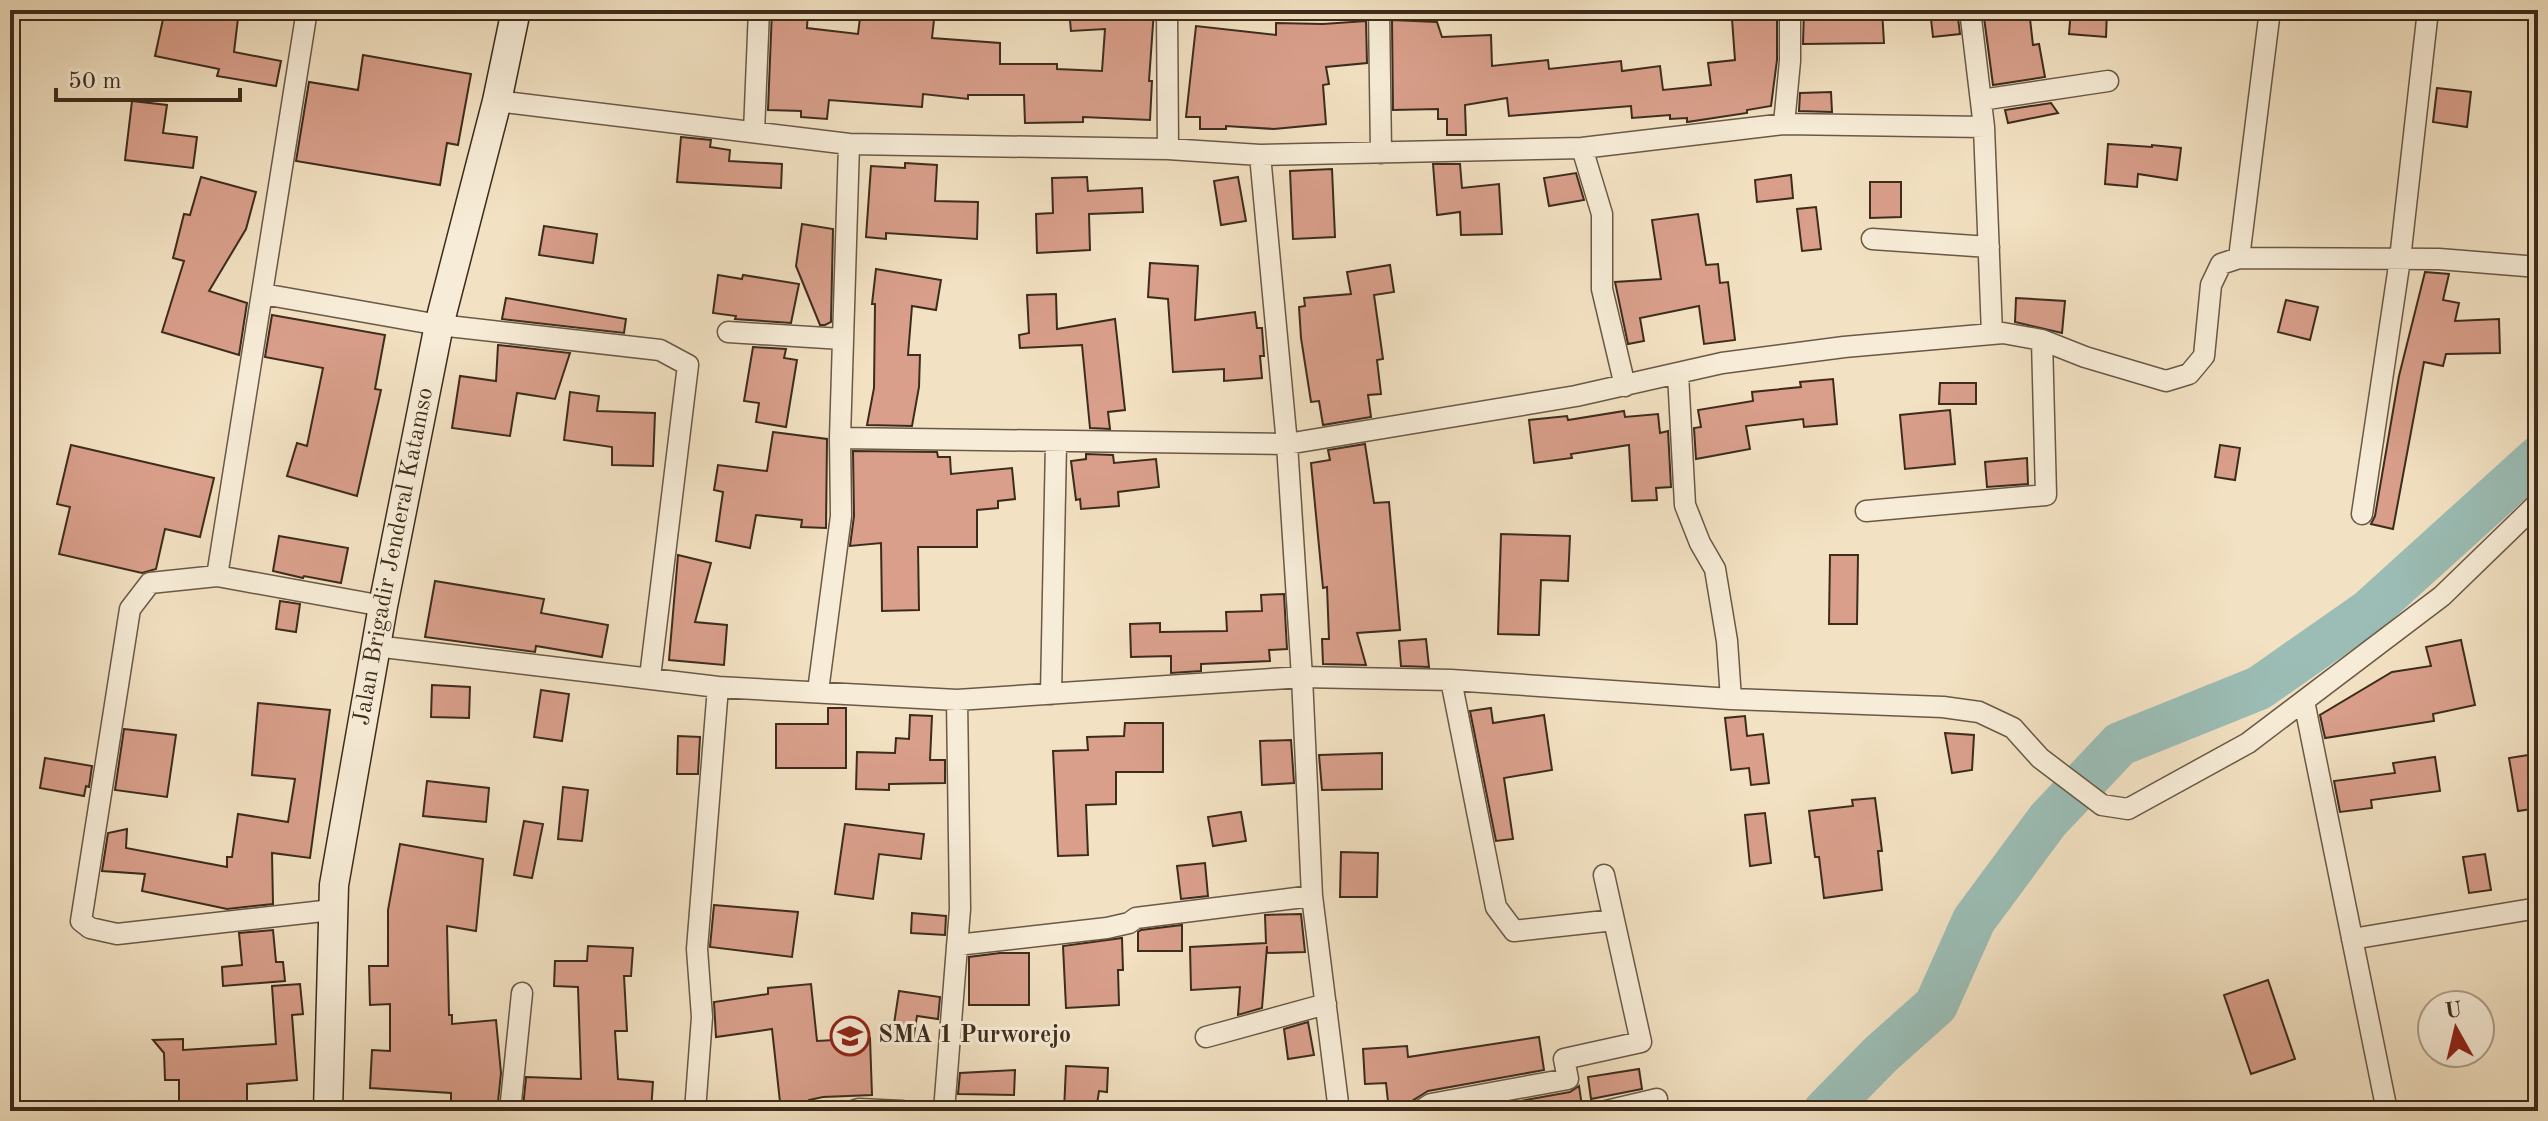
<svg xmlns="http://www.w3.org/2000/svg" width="2548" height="1121" viewBox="0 0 2548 1121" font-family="'Old Standard TT',serif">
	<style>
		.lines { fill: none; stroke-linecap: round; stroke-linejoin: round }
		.river { stroke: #9bbdb5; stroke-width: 44 }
		.building { fill: #d99f8b; stroke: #3d2c1c; stroke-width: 2 }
		.street-casing { stroke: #6a5946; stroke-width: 23 }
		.secondary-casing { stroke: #3d2c1c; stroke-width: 31 }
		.street { stroke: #f7ecd7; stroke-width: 20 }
		.secondary { stroke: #f7ecd7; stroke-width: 28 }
		.labels { text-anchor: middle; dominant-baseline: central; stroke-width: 6; stroke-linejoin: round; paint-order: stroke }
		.street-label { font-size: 24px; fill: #3d2c1c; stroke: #f7ecd7 }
		.poi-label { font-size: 24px; font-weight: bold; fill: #3d2c1c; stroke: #f7ecd7; text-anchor: start }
	</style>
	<rect width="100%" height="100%" fill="#f2e1c2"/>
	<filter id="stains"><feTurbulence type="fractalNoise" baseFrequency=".0025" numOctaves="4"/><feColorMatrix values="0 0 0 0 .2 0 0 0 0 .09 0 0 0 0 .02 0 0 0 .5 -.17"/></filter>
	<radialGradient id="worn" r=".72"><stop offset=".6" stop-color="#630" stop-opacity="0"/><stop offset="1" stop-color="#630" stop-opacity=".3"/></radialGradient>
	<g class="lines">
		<path class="river" d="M1825,1111l56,-57 55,-49 38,-85 74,-100 72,-76 139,-56 110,-77 169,-153"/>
	</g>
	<path class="building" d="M165,10h74l-5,42 47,9 -5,25 -59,-10 2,-7 -64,-13z
		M772,10h36l-1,18 51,6 3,-24 74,1 -3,27 68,5v21h57v5l45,2 3,-42 -34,2 -2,-21h85l-5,71h3l-2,39 -67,-3v5l-58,1 -1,-28h-56v4l-45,-5 -1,13 -93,-7 -2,19 -26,-2v-6l-33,-1z
		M1804,10h78l2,33 -81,1z
		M1930,10h27l3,24 -27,3z
		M1983,10h46l4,35 6,-1 6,33 -52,8z
		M2071,10h36l-1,27 -37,-3z
		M1777,15v45l-6,46 -24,4v3l-60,9v-4l-17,1v-4l-38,3 -1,-12 -122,10 -2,-18 -42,7 1,30h-19v-16h-9v-10l-45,1 -1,-90 45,2 5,15 49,-2 1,31 56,-6 1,9 72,-8 1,10 38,-5 3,24 48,-5 -3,-22 27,-3 -3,-41z
		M1366,21l1,42 -41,4 3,17 -6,1 3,39 -52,5 -48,-3v3h-26v-12h-14l10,-91 80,9v-12l47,1z
		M363,55l108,19 -13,71 -11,-2 -7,42 -144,-24 13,-79 49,8z
		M2437,88l34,4 -4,35 -34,-5z
		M1831,92l1,20 -33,-1 1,-18z
		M132,101l35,4 -4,28 34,4 -4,31 -68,-8z
		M2051,103l7,10 -50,10 -3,-13z
		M681,137l30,3 -1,7 20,3 -1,11 53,3 -1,24 -104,-6z
		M2108,144l44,3v-2l29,3 -4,32 -39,-6 -1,13 -32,-3z
		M905,163l32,2 -2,36 43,1 -1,37 -91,-6v6l-20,-2 5,-71 34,2z
		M1433,164h27l2,24 37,-4 3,50 -41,1 -1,-23 -23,3z
		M1332,169l3,68 -42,2 -3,-68z
		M1576,173l8,27 -35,6 -5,-28z
		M1791,175l2,23 -36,4 -2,-22z
		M201,177l55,15 -10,37 -37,62 38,12 -8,52 -77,-23 22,-71 -11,-3 11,-44 6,1z
		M1087,177l1,14 54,-3 1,24 -54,2 1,36 -53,3 -1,-39 17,-1 -1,-35z
		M1238,177l8,44 -25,4 -7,-44z
		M1870,182h31v35l-31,1z
		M1816,207l5,42 -19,2 -5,-42z
		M1698,214l8,51 12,-1 2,19 8,-1 7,58 -31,4 -5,-38 -59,12 4,23 -16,3 -13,-62 46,-3 -9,-59z
		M802,224l31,5 -2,93 -6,3h-5l-24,-59z
		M544,226l53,8 -4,29 -54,-8z
		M1150,263l48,3 -3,54 60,-8 2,16h5l2,28h-4l2,22 -38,3v-12l-51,3 -5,-73 -20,-2z
		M1390,265l4,27 -20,3 9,64 -6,1 4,34 -13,1 3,22 -48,8 -4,-24 -8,1 -10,-64 -2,-31 6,-1 -1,-8 47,-4 -4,-22z
		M876,269l65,11 -5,30 -24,-4 -4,49h12l-1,32 -7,39 -45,-1 7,-37 1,-84h-3z
		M2425,272l24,2 -6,26 16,3 -4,18 44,-2 1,34 -54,1 -3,12 -19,-4 -31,167 -22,-5 4,-8 24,-140z
		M718,275l24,4 1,-4 56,9 -8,39 -56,-4 1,-3 -23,-3z
		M1056,294l1,35 58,-10 10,91 -17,2 2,17 -20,-1 -8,-83 -62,3 -1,-13 10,-2 -2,-38z
		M506,298l120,21 -2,14 -122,-14z
		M2016,298l49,3 -3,32 -47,-11z
		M2286,300l32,7 -8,33 -32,-8z
		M272,315l113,20 -10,54 6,1 -24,106 -70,-20 10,-33 10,3 16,-78 -58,-11z
		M498,345l72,8 -15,46 -38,-6 -7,43 -58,-8 8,-52 36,5z
		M753,347l33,2 -2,9 13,2 -11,67 -30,-5 3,-19 -15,-2z
		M1833,379l4,45 -33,3 -1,-8 -57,7 4,23 -54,10 -2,-31 7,-1 -3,-17 55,-9 -1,-9 49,-5 -1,-5z
		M1940,383h36v21h-37z
		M570,392l29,4 -2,15 58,2 -2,53 -41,-1v-18l-48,-7z
		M1950,410l5,54 -50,5 -5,-54z
		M1624,411l1,6 33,-3 2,19 8,-2 3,56 -15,1 1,12 -25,1 -3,-56 -58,9 1,4 -38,5 -5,-43 38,-4 1,4z
		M773,432l54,7 -1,89 -25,-1 1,-7 -46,-5 -6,33 -34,-7 7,-49 -9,-2 4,-25 49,6z
		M1365,444l9,59 15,-1 11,128 -43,3 9,32 -43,-1 -1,-25h7l-2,-52 -4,1 -12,-125 19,-3 -2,-10z
		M71,445l143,33 -14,59 -35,-8 -9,40 -14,4 -83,-19 11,-47 -13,-3z
		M2220,445l20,3 -5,32 -20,-3z
		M853,451l84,1 1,5h12l1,17 61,-6 3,31 -17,2v7l-21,2v37h-59l1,63 -37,1 -1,-68 -31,3 4,-30z
		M1086,454l27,1 1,8 42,-4 3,28 -41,5 1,14 -38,3 -1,-10 -4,1 -5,-39 15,-2z
		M2027,458l1,26 -41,3 -2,-25z
		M1501,534l69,2 -2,45 -27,-1 -2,55 -41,-1z
		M279,536l69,12 -7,35 -37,-7 -1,2 -30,-7z
		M678,555l33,8 -16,59 32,3 -3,40 -55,-5z
		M1830,555h28l-1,69h-28z
		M435,581l109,18 -3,14 67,12 -6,32 -66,-11 -1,6 -110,-15z
		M1284,594l3,55 -18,1 1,11 -69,3v7l-30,2v-17l-40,1 -1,-33 30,-1v9l67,-1 -1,-19 36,-1 -1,-16z
		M280,601l20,3 -4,28 -20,-3z
		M1426,639l3,28 -28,-1 -2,-25z
		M2461,640l14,65 -42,9 1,7 -109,17 -5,-23 72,-43 39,-6 -5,-19z
		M432,685l38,2 -1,31 -38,-1z
		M541,690l28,4 -7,47 -28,-4z
		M258,703l72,7 -20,148 -38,-5 1,51 -46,5 -85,-18 3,-17 -43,-3 6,-38 19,-4 -1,19 101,19v-10h5l6,-43 50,8 7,-43 -43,-4z
		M828,708h18v60h-70v-44h52z
		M1491,708l2,15 51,-8 8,55 -48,8 9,61 -17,2 -26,-130z
		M910,715l22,1 -2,44h15v23l-56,1v6l-33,-1 1,-37 38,1 1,-15 13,1z
		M1745,716l2,20 16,-2 6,49 -18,2 -2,-17 -18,2 -6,-52z
		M1125,723h38v49h-47v32l-30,1 2,50 -30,1 -5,-105 35,-1 -1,-13 37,-1z
		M124,729l52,6 -9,62 -52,-7z
		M1945,733l29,2 -2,35 -20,3z
		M678,736l22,1 -2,37h-21z
		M1291,740l3,43 -32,2 -2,-44z
		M1382,753v36l-60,1 -3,-35z
		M2535,754l3,22v32l-20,3 -9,-53z
		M2435,757l5,34 -69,9 1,8 -32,4 -6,-31 61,-8 -2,-10z
		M45,758l47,8 -3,21 -3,-1 -2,10 -44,-8z
		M427,781l62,7 -3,34 -63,-6z
		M563,787l25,3 -6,51 -24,-2z
		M1875,798l7,53h-4l4,39 -58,8 -5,-41h-4l-6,-46 44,-5 -1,-6z
		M1241,812l5,29 -33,5 -5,-29z
		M1765,813l6,50 -21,3 -5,-51z
		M524,821l19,3 -11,54 -18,-3z
		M845,824l79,10 -3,25 -42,-5 -6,45 -38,-5z
		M400,844l83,15 -7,72 -29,-5 2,89h3v9l44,-4 5,53 -4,38h-46v-18l-81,-5 2,-38 18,1v-47l-20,1 -1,-39h19v-56z
		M1341,852l37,1 -1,44h-37z
		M2485,854l6,36 -22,3 -6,-36z
		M1205,863l3,33 -27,3 -4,-33z
		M714,905l84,7 -6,45 -82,-10z
		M912,913l34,3 -1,19 -34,-2z
		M1301,914l4,38 -38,1v-7l-5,62 -24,7 2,-28 -49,3 -1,-43 76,-4 -1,-28z
		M1182,925v26h-44v-19l3,-2z
		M273,930l3,32h7l2,19 -62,5 -1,-19 20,-2 -3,-32z
		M1122,938l1,32h-5l1,35 -53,3 -3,-62z
		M588,946l45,2 -2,28h-7l3,55h-12l3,48 35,3 -2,29 -128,-3 3,-31 55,2 -3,-92 -24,-1 1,-25h32z
		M1000,953h29v52h-60v-48z
		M2268,980l27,79 -44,15 -27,-79z
		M300,984l3,30 -11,1 5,65 -50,4v27h-68v-31h-14l-1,-27 -11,-13 30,-1v11l93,-6 -4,-58z
		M811,984l6,57 53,-3 2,57 -49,2 -14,3 -1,11h-27l-9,-82 -56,8 -2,-35 54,-8v-6z
		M899,991l41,6 -2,22 -21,-3 -4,24 -21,-3z
		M1308,1022l6,33 -26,4 -4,-30z
		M1539,1037l5,33 -116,21 -16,10 -5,10h-18l-3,-28 -21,1 -2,-35 44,-3 1,11z
		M1066,1066l42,2 -1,24 -8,-1 -3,20h-32z
		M1639,1069l3,20 -51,10 -3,-22z
		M1015,1070l-1,25 -56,-1 2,-21z
		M1579,1086l3,20 -33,5h-84l105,-19z"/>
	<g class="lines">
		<g class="street-casing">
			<path id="street" d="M1167,10l1,139
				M1379,10l2,143
				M1970,10l14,117 8,207
				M1981,100l127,-19
				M497,101l352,43 319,5 92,6 322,-7 202,-24 200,3
				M1784,124l6,-63v-51
				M754,132l5,-122
				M1582,148l20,66v75l23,97
				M1260,155l27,289 15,233 10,219 27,215
				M1872,239l117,8
				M2239,258l31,-248
				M263,294l176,31 221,25 28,15 -38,312
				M728,332l114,7
				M1678,374l7,131 15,38 15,26 12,72 4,58
				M840,438l447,6 289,-48 146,-33 122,-16 159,-14 39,7 43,17 81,24 23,-7 15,-18 7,-71 10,-21 18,-6 200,1 99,8
				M1866,511l180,-16 -4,-155
				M2362,514l38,-255 28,-249
				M217,576l90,-566
				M375,646l343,41 239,13 345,-23 149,3 280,19 212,8 36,5 34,16 27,30 62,47 26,4 120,-66 194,-147 96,-93
				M1451,680l45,227 18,24 100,-11
				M818,691l23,-175 -1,-78 9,-294
				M1051,694l5,-251
				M2304,701l83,410
				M332,910l-215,24 -27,-6 -9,-7 49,-312 20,-26 67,-7 166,30
				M2352,939l186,-31
				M957,945l150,-17 22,-5 7,-5 176,-22
				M1206,1037l120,-33
				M510,1111l12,-118
				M695,1111l7,-94 -5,-68 21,-262
				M853,1111l6,-2 43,2
				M944,1111l16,-202 -3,-209
				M1420,1111l11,-7 137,-25 -4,-20 77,-17 -37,-167
				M1606,1111l51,-12"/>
		</g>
		<g class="secondary-casing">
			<g id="secondary">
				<path id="s1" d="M328,1111l6,-226 49,-279 56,-281 58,-224 19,-91"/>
			</g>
		</g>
		<use href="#street" class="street"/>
		<use href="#secondary" class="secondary"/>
	</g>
	<defs>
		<g id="school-ring" transform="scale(2)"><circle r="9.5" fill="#f7ecd7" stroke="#8f2418" stroke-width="1.5"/><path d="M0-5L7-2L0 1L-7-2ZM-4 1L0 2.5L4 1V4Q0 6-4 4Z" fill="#8f2418"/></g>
	</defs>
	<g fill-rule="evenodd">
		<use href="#school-ring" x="850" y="1036"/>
	</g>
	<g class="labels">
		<g class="street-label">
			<text stroke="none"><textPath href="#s1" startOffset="560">Jalan Brigadir Jenderal Katamso</textPath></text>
		</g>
		<g class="poi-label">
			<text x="878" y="1036">SMA 1 Purworejo</text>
		</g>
	</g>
	<rect width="2548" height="1121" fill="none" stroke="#f2e1c2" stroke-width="40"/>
	<rect x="12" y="12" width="2524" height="1097" fill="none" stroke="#3d2c1c" stroke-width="4"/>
	<rect x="20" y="20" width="2508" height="1081" fill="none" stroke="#3d2c1c" stroke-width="2"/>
	<g transform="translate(2456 1029) rotate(352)"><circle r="38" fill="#f7ecd7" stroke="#ad9f8c" stroke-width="2"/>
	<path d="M0-6L14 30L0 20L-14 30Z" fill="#8f2418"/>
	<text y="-12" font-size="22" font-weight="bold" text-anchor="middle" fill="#3d2c1c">U</text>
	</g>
	<path d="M56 88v12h184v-12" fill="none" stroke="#3d2c1c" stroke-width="4"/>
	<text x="68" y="88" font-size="24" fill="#3d2c1c" stroke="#f7ecd7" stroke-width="6" paint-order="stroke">50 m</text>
	<rect width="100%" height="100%" filter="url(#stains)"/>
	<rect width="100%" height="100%" fill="url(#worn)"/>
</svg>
